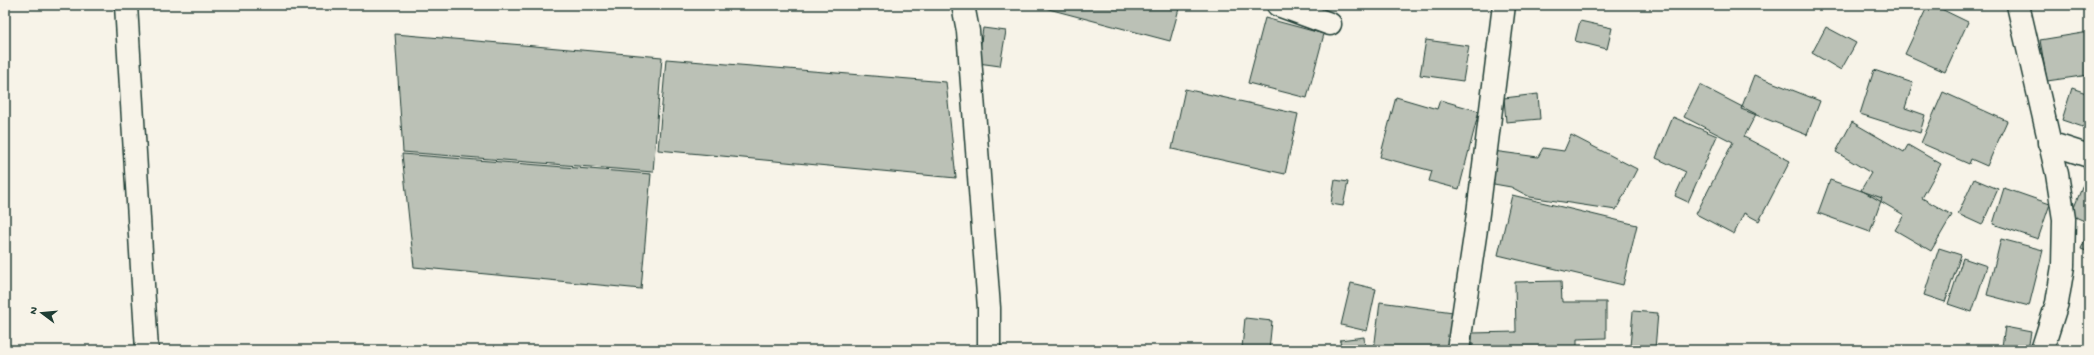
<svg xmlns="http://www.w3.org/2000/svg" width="2094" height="355" viewBox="0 0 2094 355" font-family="'Gochi Hand',sans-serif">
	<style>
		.building { fill: #bbc1b6; stroke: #1f3d34 }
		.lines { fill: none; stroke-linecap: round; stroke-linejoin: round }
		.minor-casing { stroke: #1f3d34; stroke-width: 25 }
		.major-casing { stroke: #1f3d34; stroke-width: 25 }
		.minor { stroke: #f7f3e8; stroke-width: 22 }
		.major { stroke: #f7f3e8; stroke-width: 22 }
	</style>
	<rect width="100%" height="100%" fill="#f7f3e8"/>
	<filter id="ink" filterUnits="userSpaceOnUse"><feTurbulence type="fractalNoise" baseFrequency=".025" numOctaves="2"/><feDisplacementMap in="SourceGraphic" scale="8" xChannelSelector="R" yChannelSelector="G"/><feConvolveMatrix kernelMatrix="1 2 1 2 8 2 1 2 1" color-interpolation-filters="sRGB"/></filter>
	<g filter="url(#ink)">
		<path class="building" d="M1042,5h138l-10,36 -129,-34z
			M1928,5h5l35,17 -23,50 -40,-18z
			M1265,18l59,16 -17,64 -59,-15z
			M1580,21l32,7 -5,21 -32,-8z
			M1826,27l30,16 -15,27 -29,-17z
			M983,28l23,3 -6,35 -22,-3z
			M2089,32v43l-42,6 -7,-41z
			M395,34l267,23 -9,115 -250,-20z
			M1426,40l43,6 -6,35 -43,-6z
			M666,59l280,23 10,96 -298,-28z
			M1874,70l39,13 -8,25 20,7 -5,18 -60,-19z
			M1754,75l66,26 -13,34 -66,-26z
			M1700,85l56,29 -12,23 46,24 -31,60 -15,-8 -10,21 -38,-20 37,-72 -49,-25z
			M2072,88l17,6v35l-27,-9z
			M1185,89l113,25 -13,60 -113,-25z
			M1943,92l64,29 -20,45 -16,-7 -2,5 -48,-21z
			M1538,94l2,25 -34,3 -2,-24z
			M1396,97l41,12 3,-9 39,11 -20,78 -30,-8 3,-10 -52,-14z
			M1673,117l44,19 -29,66 -13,-6 11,-24 -30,-14z
			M1852,122l52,30 4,-7 33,19 -19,34 30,17 -21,36 -36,-21 9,-15 -43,-25 10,-17 -35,-21z
			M1571,135l66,34 -21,41 -86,-13 -19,-10 -23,-4 5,-32 45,6 5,-9 21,3z
			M402,154l249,20 -10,115 -227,-22z
			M2087,175l2,1v47l-18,-8z
			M1974,179l24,10 -16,36 -24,-11z
			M1335,180l13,2 -5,24 -12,-2z
			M1830,180l52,18 -12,34 -52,-19z
			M2004,188l46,16 -12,35 -45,-15z
			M1512,195l125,30 -14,60 -125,-30z
			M2089,230v22l-8,-3z
			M2001,239l42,11 -14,56 -42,-11z
			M1939,248l22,7 -16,47 -21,-7z
			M1963,258l24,8 -15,46 -24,-8z
			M1561,281l1,21h44v36l-29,1v11h-27v-3l-78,3v-17l44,-1 -1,-50z
			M1351,283l25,6 -9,42 -26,-6z
			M1380,302l73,10 -6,38h-73z
			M1633,311l25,2 -3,36 -25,-2z
			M1245,318l27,3 -3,29 -27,-2z
			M2005,327l26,5 -3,18 -26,-4z
			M1364,337l1,13h-24l-1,-10z"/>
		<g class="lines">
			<g class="minor-casing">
				<path id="minor" d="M126,5l21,345
					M963,5l5,26 21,277v42
					M1278,5l52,19
					M2049,143l40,13
					M1458,350l18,-121 28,-224"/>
			</g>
			<g class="major-casing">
				<path id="major" d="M2018,5l39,169 7,45 -1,47 -6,37 -15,47"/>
			</g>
			<use href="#minor" class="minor"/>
			<use href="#major" class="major"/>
		</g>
	</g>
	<rect width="2094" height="355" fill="none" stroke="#f7f3e8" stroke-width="20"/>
	<rect x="10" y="10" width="2074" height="335" fill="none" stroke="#1f3d34" stroke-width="1.5" filter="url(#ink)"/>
	<g transform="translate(42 313) rotate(286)" stroke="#f7f3e8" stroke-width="3" paint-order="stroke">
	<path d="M0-3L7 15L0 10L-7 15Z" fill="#1f3d34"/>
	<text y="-6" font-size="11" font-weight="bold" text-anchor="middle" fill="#1f3d34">N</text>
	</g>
</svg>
